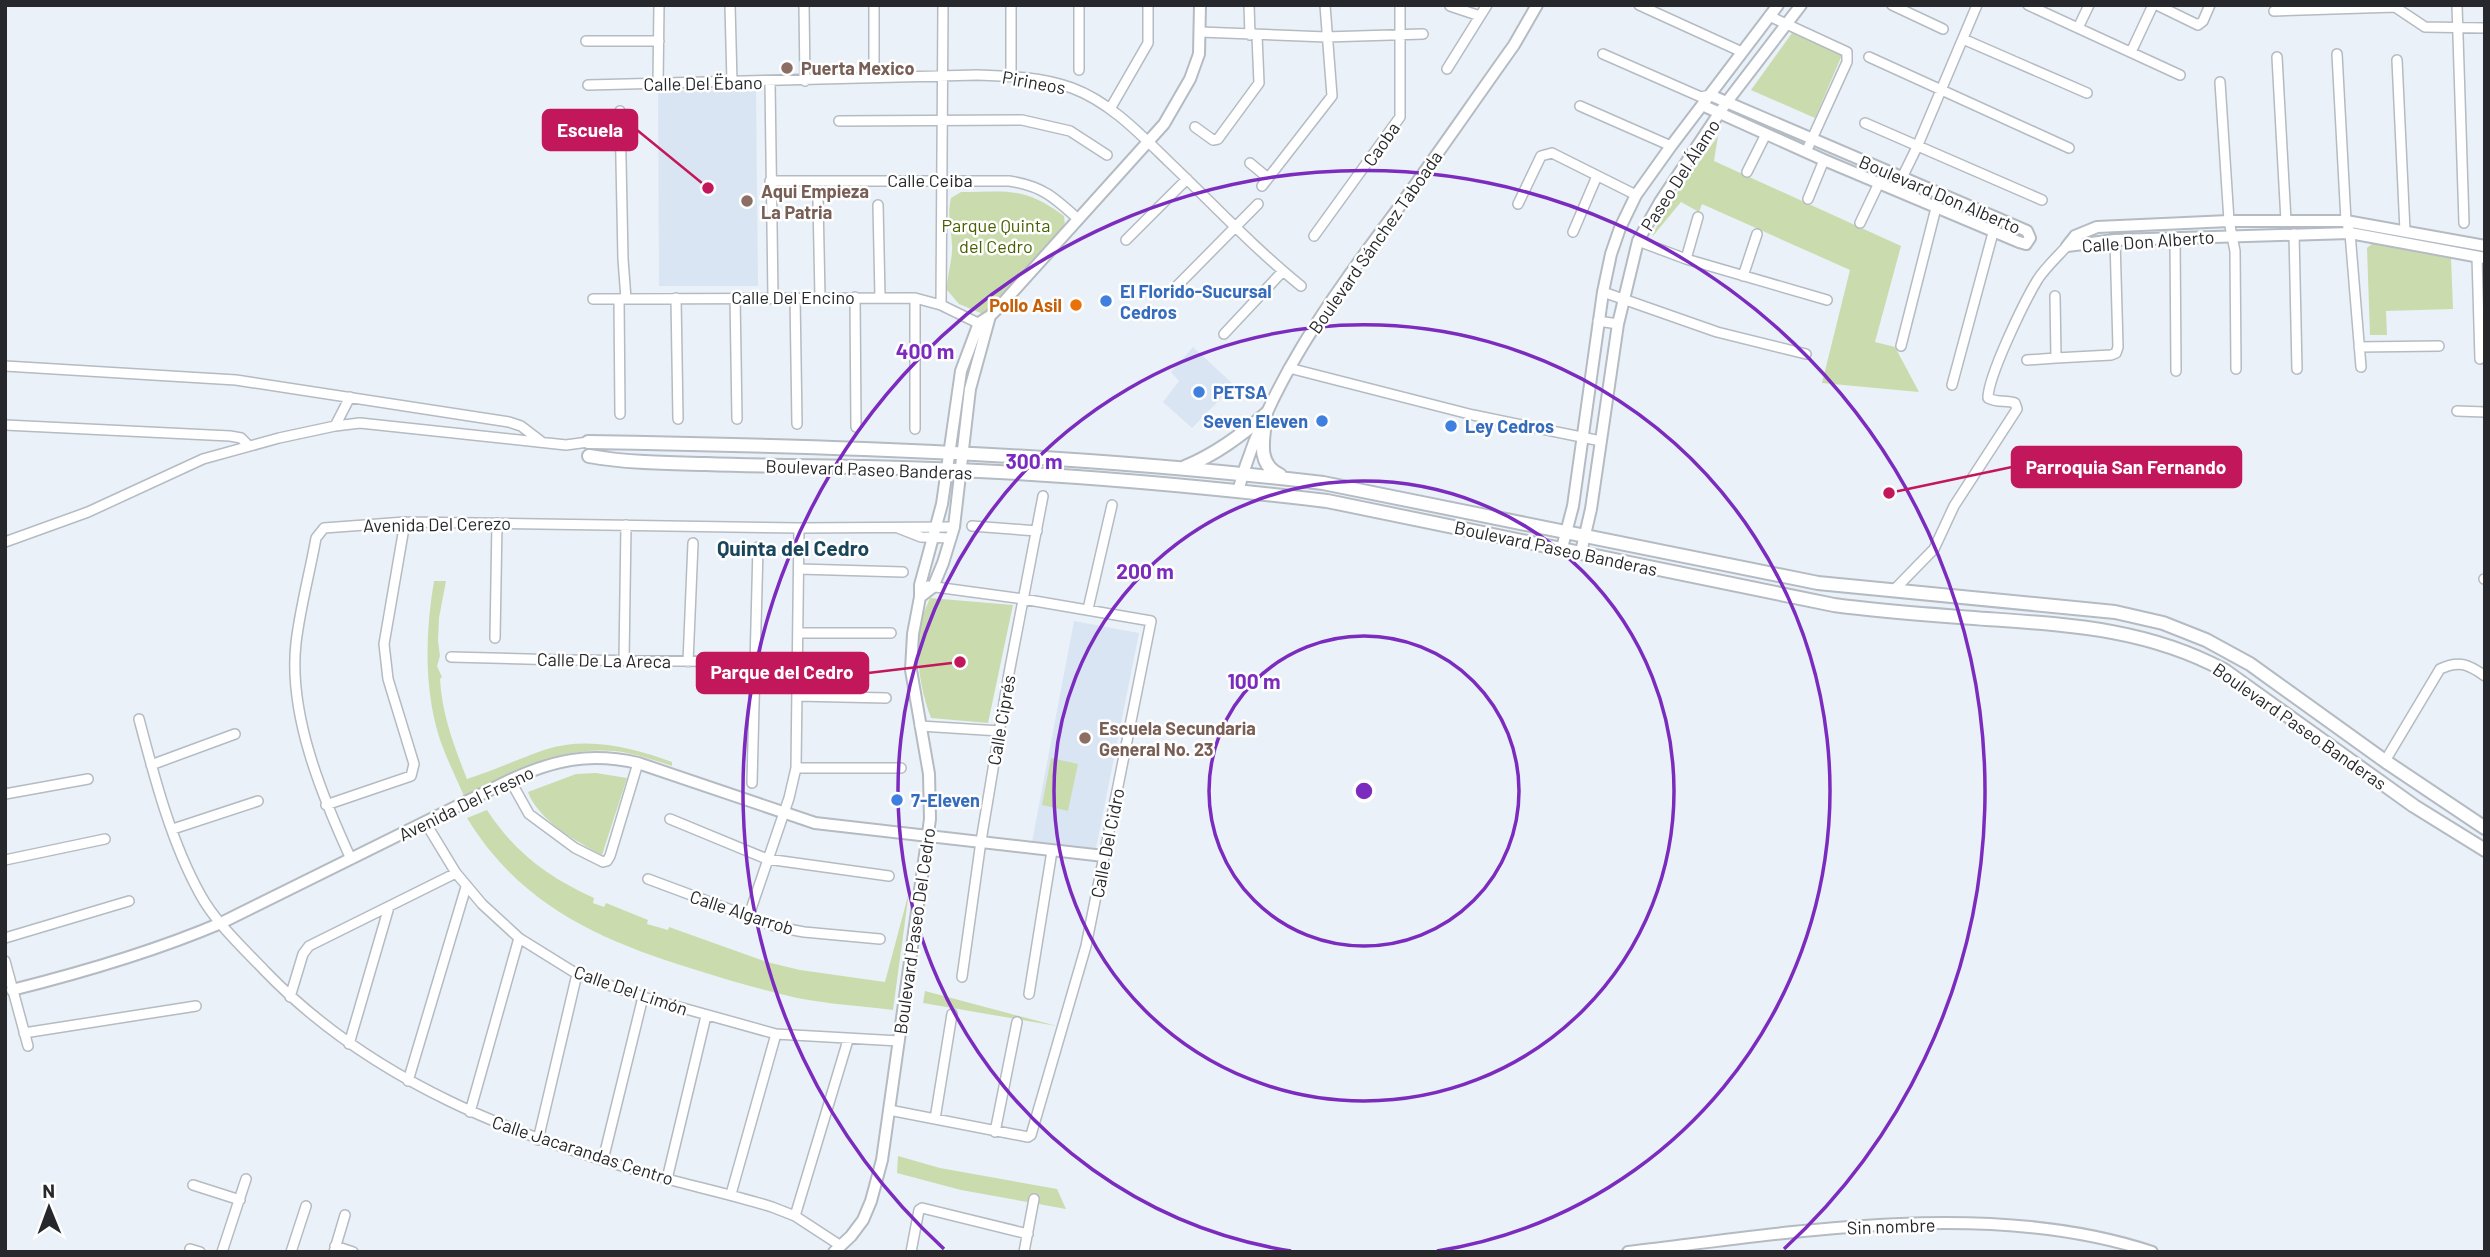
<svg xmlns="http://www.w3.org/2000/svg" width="2490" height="1257" viewBox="0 0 2490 1257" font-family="Barlow,sans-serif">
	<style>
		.built { fill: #dae5f3 }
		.green { fill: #cadcad }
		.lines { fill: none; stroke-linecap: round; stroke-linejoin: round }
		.minor-casing { stroke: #b5bbc2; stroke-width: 12 }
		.tertiary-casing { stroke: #b5bbc2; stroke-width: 14 }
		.secondary-casing { stroke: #b5bbc2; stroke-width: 16 }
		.minor { stroke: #fff; stroke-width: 9 }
		.tertiary { stroke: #fff; stroke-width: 10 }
		.secondary { stroke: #fff; stroke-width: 12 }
		.ring { fill: none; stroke: #7b2cbf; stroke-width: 3.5 }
		.education-dot { fill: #8d6e63; stroke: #fff; stroke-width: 2.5 }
		.shop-dot { fill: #3f7fe0; stroke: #fff; stroke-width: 2.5 }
		.food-dot { fill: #e8710a; stroke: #fff; stroke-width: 2.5 }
		.labels { text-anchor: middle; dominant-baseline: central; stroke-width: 5; stroke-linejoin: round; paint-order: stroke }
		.education-label { font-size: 18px; font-weight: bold; fill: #785e54; stroke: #fff; text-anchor: start }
		.street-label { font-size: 18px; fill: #26282b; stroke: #fff }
		.park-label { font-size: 18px; fill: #486001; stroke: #fff }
		.shop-label { font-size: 18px; font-weight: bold; fill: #366cbe; stroke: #fff; text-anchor: start }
		.food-label { font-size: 18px; font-weight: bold; fill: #c56008; stroke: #fff; text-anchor: end }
		.quarter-label { font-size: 21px; font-weight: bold; fill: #1a465b; stroke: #fff }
		.centre { fill: #7b2cbf; stroke: #fff; stroke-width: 3.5 }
		.ring-label { font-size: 21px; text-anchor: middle; font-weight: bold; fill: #7b2cbf; stroke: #fff; stroke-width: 5; stroke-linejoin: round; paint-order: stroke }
		.leader { fill: none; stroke: #c2185b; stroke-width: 2.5 }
		.callout-dot { fill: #c2185b; stroke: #fff; stroke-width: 2.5 }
		.callout { fill: #c2185b; stroke: #c2185b; stroke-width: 2.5 }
		.callout-label { font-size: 19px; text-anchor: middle; font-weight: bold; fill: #fff }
	</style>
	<rect width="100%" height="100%" fill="#eaf1f8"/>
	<path class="built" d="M756,90l2,196h-99l-1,-195z
		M1193,347l41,38 -42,43 -29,-26 16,-21 -8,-9z
		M1074,621l65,12 -43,215 -64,-6z"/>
	<path class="green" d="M1797,26l48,22 -30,70 -64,-28z
		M1718,136l-4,25 187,85 -26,96 20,5 24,45 -97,-9 28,-113 -148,-66 -3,8 -18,-10 -29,35 12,-26z
		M961,192c46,0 64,-6 103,24l1,10 -82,88 -24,-10 -12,-14c0,-16 6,-31 5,-46 -1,-16 -5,-29 -1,-46z
		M2374,242l77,16 2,51 -67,2 1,24h-17l-3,-87z
		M434,581h12l-7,37 -1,23 2,15 -3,10 5,11 -2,2c2,36 14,67 27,100 26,-8 51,-20 77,-29 43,-14 87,-3 128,12v4c-18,-6 -38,-13 -58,-15 -55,-5 -102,21 -150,45 -10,-23 -22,-46 -28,-70 -12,-48 -10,-98 -2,-145z
		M930,598l83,7 -25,118 -57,-5c-11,-28 -16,-64 -11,-94 2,-9 7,-18 10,-26z
		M1051,758l27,6 -10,47 -26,-6z
		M596,773l31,5 -25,77c-25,-13 -64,-35 -74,-63l48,-18z
		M487,810c28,43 61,67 107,88l-1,5 11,4 2,-4 42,17 -1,4 21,6 1,-3 98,35 33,8 85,12 24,-90 -16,118c-32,-4 -65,-6 -96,-12 -35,-8 -69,-18 -104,-29 -93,-29 -172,-63 -226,-151z
		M925,991l132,35 -134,-23z
		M898,1156l42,12 117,21 9,20 -105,-19 -64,-17z"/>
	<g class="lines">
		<g class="minor-casing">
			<path id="minor" d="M730,5l2,77
				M804,5l1,76
				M1079,5v65
				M1249,5l1,30
				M1639,5l103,47
				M1892,5l51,24
				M2028,5l152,70
				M2157,5l41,20 5,-4 7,-16
				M2457,5l7,218
				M1450,6l30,10
				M2274,11l121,-4 30,20 60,1
				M1769,16l78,36v10l-41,90
				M2078,28l11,-23
				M1200,32l126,5 97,-3
				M1963,39l124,54
				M586,41h73
				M2131,52l22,-47
				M1603,54l98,43 9,-2
				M2337,54l9,167 4,12 11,134
				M1869,57l200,91
				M2277,57l9,164
				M2397,60l8,171
				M1447,69l40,-64
				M1011,76v-71
				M874,77v-72
				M770,82l3,215
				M2220,82l9,139 6,30 1,118
				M658,84l1,-79
				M588,85l389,-10c32,1 65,2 95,13 38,14 68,46 97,74 43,41 85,86 132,124
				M1580,106l91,40
				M1110,109l38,-66v-38
				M620,111l3,148 3,40
				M839,121l183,-1 48,11 37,24
				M1865,123l177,77
				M1195,127l18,13 5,-1 41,-56 -2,-47
				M1250,163l18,15
				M1747,172l19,-38
				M770,181h239c33,5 45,16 69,38
				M1262,186l70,-90 -7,-91
				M1896,190l21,-43 60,-142
				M1808,199l16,-39
				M818,201l2,96
				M1518,204l23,-48 11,-3 84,42
				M878,205l2,92
				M1860,223l19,-40
				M1573,232l24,-56
				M2294,234l3,135
				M1314,236l86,-119v-112
				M2175,237l1,134
				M1126,240l61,-61
				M1638,241l48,18 141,41
				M2477,257l3,102
				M1686,259l12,-42
				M1743,276l14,-42
				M1175,288l83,-84
				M1603,292l114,40 89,22
				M2055,296l1,62 55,-3 5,-2 2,-6 -3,-107
				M735,297l2,122
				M795,297l2,127
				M855,297l1,130
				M676,298l2,121
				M915,298v131
				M593,299l322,-1 26,7 43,21
				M619,299l1,115
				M941,305l2,-300
				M1598,321l20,3
				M1224,334l59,-63
				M1901,346l35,-138
				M2359,347l80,-1
				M2027,360l29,-2
				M5,366l231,14 273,42 12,4 21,16
				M1289,368l184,47 128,26
				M1952,385l45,-167
				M2457,411l28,1
				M5,425l225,11 11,2 8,8
				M335,426l15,-29
				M972,526l65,5
				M898,528l23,9 30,1
				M5,542l83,-30 115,-53 76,-21 56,-12 25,-3 206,22 22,-3
				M799,569l104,3
				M2484,579h1
				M1893,591l41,-42 20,-43 63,-97 -2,-6c-9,-3 -18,0 -27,-5 0,-22 37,-98 50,-119 8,-12 20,-23 29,-33
				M1088,609l24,-104
				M799,633h92
				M495,638l2,-115
				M451,657l112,3 235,2
				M624,660l2,-135
				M688,662l5,-119
				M798,696l88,2
				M139,719c15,57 32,123 61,175 15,28 43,54 65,77 108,112 253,167 399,207 36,10 73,18 108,29l23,9 46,30
				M920,726l80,5
				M2385,761l55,-92c19,-9 28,-5 45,7
				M151,765l84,-31
				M796,768h105
				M510,780l19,34 46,34 28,14 4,-1 3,-5 28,-93
				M752,783l6,-236
				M5,794l83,-15
				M326,805l85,-29 3,-12 -26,-85 -4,-35 21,-122
				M670,819l97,40 122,17
				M425,822l31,51 26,31 37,34 58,36 66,23 133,37 123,7
				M173,829l85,-28
				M351,859c-29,-63 -63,-145 -55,-216 4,-35 14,-71 20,-105l8,-10 81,-6 394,6 155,-1
				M5,860l100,-21
				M648,879l129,48 27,5 76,7
				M748,918l41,-120 7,-30 3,-240
				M5,938l124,-37
				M5,961l23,85
				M962,977l19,-136 28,-168 34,-177
				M1029,994l23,-143
				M290,997l13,-43 6,-8 147,-73
				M24,1033l172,-27
				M349,1044l40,-137
				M408,1081l58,-194
				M889,1110l139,27 3,-2 55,-189 65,-325 -128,-22 -95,-13
				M470,1112l49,-174
				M935,1119l17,-105
				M995,1132l22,-110
				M538,1140l39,-166
				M603,1160l40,-163
				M667,1179l39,-163
				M193,1185l47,15
				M731,1194l45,-160
				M795,1216l53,-176
				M335,1246l18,6
				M190,1249l10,3
				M222,1252l24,-73
				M291,1252l15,-46
				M334,1252l11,-37
				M911,1252l8,-42 3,-2 106,26
				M1024,1252l10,-53"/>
		</g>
		<g class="tertiary-casing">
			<path id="tertiary" d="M1702,105l122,55 195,82 7,2 4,-6 -3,-7 -30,-13 -287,-123
				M2485,246l-139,-25h-117l-132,6 -22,9 -8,10 48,-6 235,-7 135,25
				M1238,491c28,-104 92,-191 156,-277 41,-56 80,-113 120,-169l23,-40
				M1562,548l11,-42 30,-214 8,-38 9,-26 16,-33 35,-49 107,-141
				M1581,552l10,-43 27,-185 20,-83 22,-39 66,-99 75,-98
				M920,597l13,-10 10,-24 11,-36 16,-138 20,-73
				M12,990c72,-18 141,-38 209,-67l289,-143c44,-20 79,-28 128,-17l177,60 289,33
				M834,1252l17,-16 12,-16 8,-19 11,-41 48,-341 -1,-45 -18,-104 2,-36 7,-37v-12l22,-81 19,-133 18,-48 11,-7 10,-10 164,-182 26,-45 9,-25 1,-49
				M1628,1252c166,-20 363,-54 524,0"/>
		</g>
		<g class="secondary-casing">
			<path id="secondary" d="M1266,414c-2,22 -11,50 14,61
				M588,442c246,4 491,12 735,41l495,100 297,29 48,11 43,17 44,24 135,97 100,67
				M589,456c39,7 78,7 117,8 53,2 106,2 160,3 154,3 308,16 461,34l507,104c51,7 102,10 153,14 85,6 160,10 237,51l190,136 71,44
				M1185,467c31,-13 55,-31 81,-53"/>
		</g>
		<use href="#minor" class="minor"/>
		<use href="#tertiary" class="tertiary"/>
		<use href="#secondary" class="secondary"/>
	</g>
	<g class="ring">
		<circle cx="1364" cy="791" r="155"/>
		<circle cx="1364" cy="791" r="310"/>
		<path d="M1291 1251A466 466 0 1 1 1437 1251"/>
		<path d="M944 1249A621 621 0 1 1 1784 1249"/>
	</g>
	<g class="education-dot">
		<circle cx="787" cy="68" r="7"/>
		<circle cx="747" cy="201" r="7"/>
		<circle cx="1085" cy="738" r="7"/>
	</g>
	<g class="shop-dot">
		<circle cx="1106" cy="301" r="7"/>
		<circle cx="1199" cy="392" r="7"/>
		<circle cx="1322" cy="421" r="7"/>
		<circle cx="1451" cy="426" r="7"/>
		<circle cx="897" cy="800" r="7"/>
	</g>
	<circle class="food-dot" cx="1076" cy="305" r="7"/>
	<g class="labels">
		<g class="education-label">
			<text x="801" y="68">Puerta Mexico</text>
			<text x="761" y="191">Aqui Empieza<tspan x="761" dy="21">La Patria</tspan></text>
			<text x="1099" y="728">Escuela Secundaria<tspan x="1099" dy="21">General No. 23</tspan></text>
		</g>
		<g class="street-label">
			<text transform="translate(1034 82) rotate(10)">Pirineos</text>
			<text transform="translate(703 83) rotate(-1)">Calle Del Ëbano</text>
			<text transform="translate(1381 144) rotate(-55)">Caoba</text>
			<text transform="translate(1680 175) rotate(-57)">Paseo Del Álamo</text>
			<text x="930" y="180">Calle Ceiba</text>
			<text transform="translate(1940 194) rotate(23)">Boulevard Don Alberto</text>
			<text transform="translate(2148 241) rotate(-4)">Calle Don Alberto</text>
			<text transform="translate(1375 242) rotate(-55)">Boulevard Sánchez Taboada</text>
			<text x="793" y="297">Calle Del Encino</text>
			<text transform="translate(869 469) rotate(2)">Boulevard Paseo Banderas</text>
			<text transform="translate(437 524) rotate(-1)">Avenida Del Cerezo</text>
			<text transform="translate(1556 548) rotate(12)">Boulevard Paseo Banderas</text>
			<text transform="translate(604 660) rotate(1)">Calle De La Areca</text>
			<text transform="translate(1001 720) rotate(-80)">Calle Ciprés</text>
			<text transform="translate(2300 726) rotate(35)">Boulevard Paseo Banderas</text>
			<text transform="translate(466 803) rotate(-26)">Avenida Del Fresno</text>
			<text transform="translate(1107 843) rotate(-79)">Calle Del Cidro</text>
			<text transform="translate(742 912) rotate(18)">Calle Algarrob</text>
			<text transform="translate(914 931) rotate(-82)">Boulevard Paseo Del Cedro</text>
			<text transform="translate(631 990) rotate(19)">Calle Del Limón</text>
			<text transform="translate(583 1150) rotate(18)">Calle Jacarandas Centro</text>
			<text transform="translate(1891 1226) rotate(-2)">Sin nombre</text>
		</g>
		<g class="park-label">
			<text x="996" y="225">Parque Quinta<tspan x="996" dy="21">del Cedro</tspan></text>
		</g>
		<g class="shop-label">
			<text x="1120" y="291">El Florido-Sucursal<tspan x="1120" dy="21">Cedros</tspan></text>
			<text x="1213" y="392">PETSA</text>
			<text x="1308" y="421" text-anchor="end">Seven Eleven</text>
			<text x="1465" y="426">Ley Cedros</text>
			<text x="911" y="800">7-Eleven</text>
		</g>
		<g class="food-label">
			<text x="1062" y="305">Pollo Asil</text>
		</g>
		<g class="quarter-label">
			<text x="793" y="547">Quinta del Cedro</text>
		</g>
	</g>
	<circle cx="1364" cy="791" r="10" class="centre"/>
	<g class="ring-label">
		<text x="925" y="359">400 m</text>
		<text x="1034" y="469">300 m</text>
		<text x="1145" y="579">200 m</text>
		<text x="1254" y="689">100 m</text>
	</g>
	<path class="leader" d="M708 188L637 130M1889 493L2012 467M960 662L868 673"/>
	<g class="callout-dot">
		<circle cx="708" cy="188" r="7"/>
		<circle cx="1889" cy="493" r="7"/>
		<circle cx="960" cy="662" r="7"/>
	</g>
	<g class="callout">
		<rect x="543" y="110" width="94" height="40" rx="7"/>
		<rect x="2012" y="447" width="229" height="40" rx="7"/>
		<rect x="697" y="653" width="171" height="40" rx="7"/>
	</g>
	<g class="callout-label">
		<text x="590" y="137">Escuela</text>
		<text x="2126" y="474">Parroquia San Fernando</text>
		<text x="782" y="679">Parque del Cedro</text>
	</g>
	<rect width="2490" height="1257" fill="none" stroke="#26282b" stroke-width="14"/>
	<g transform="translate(49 1208) rotate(359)" stroke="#ffffff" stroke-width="5" paint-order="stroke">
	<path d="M0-5L12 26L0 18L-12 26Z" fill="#26282b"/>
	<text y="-10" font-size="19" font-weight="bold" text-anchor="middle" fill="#26282b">N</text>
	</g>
</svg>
